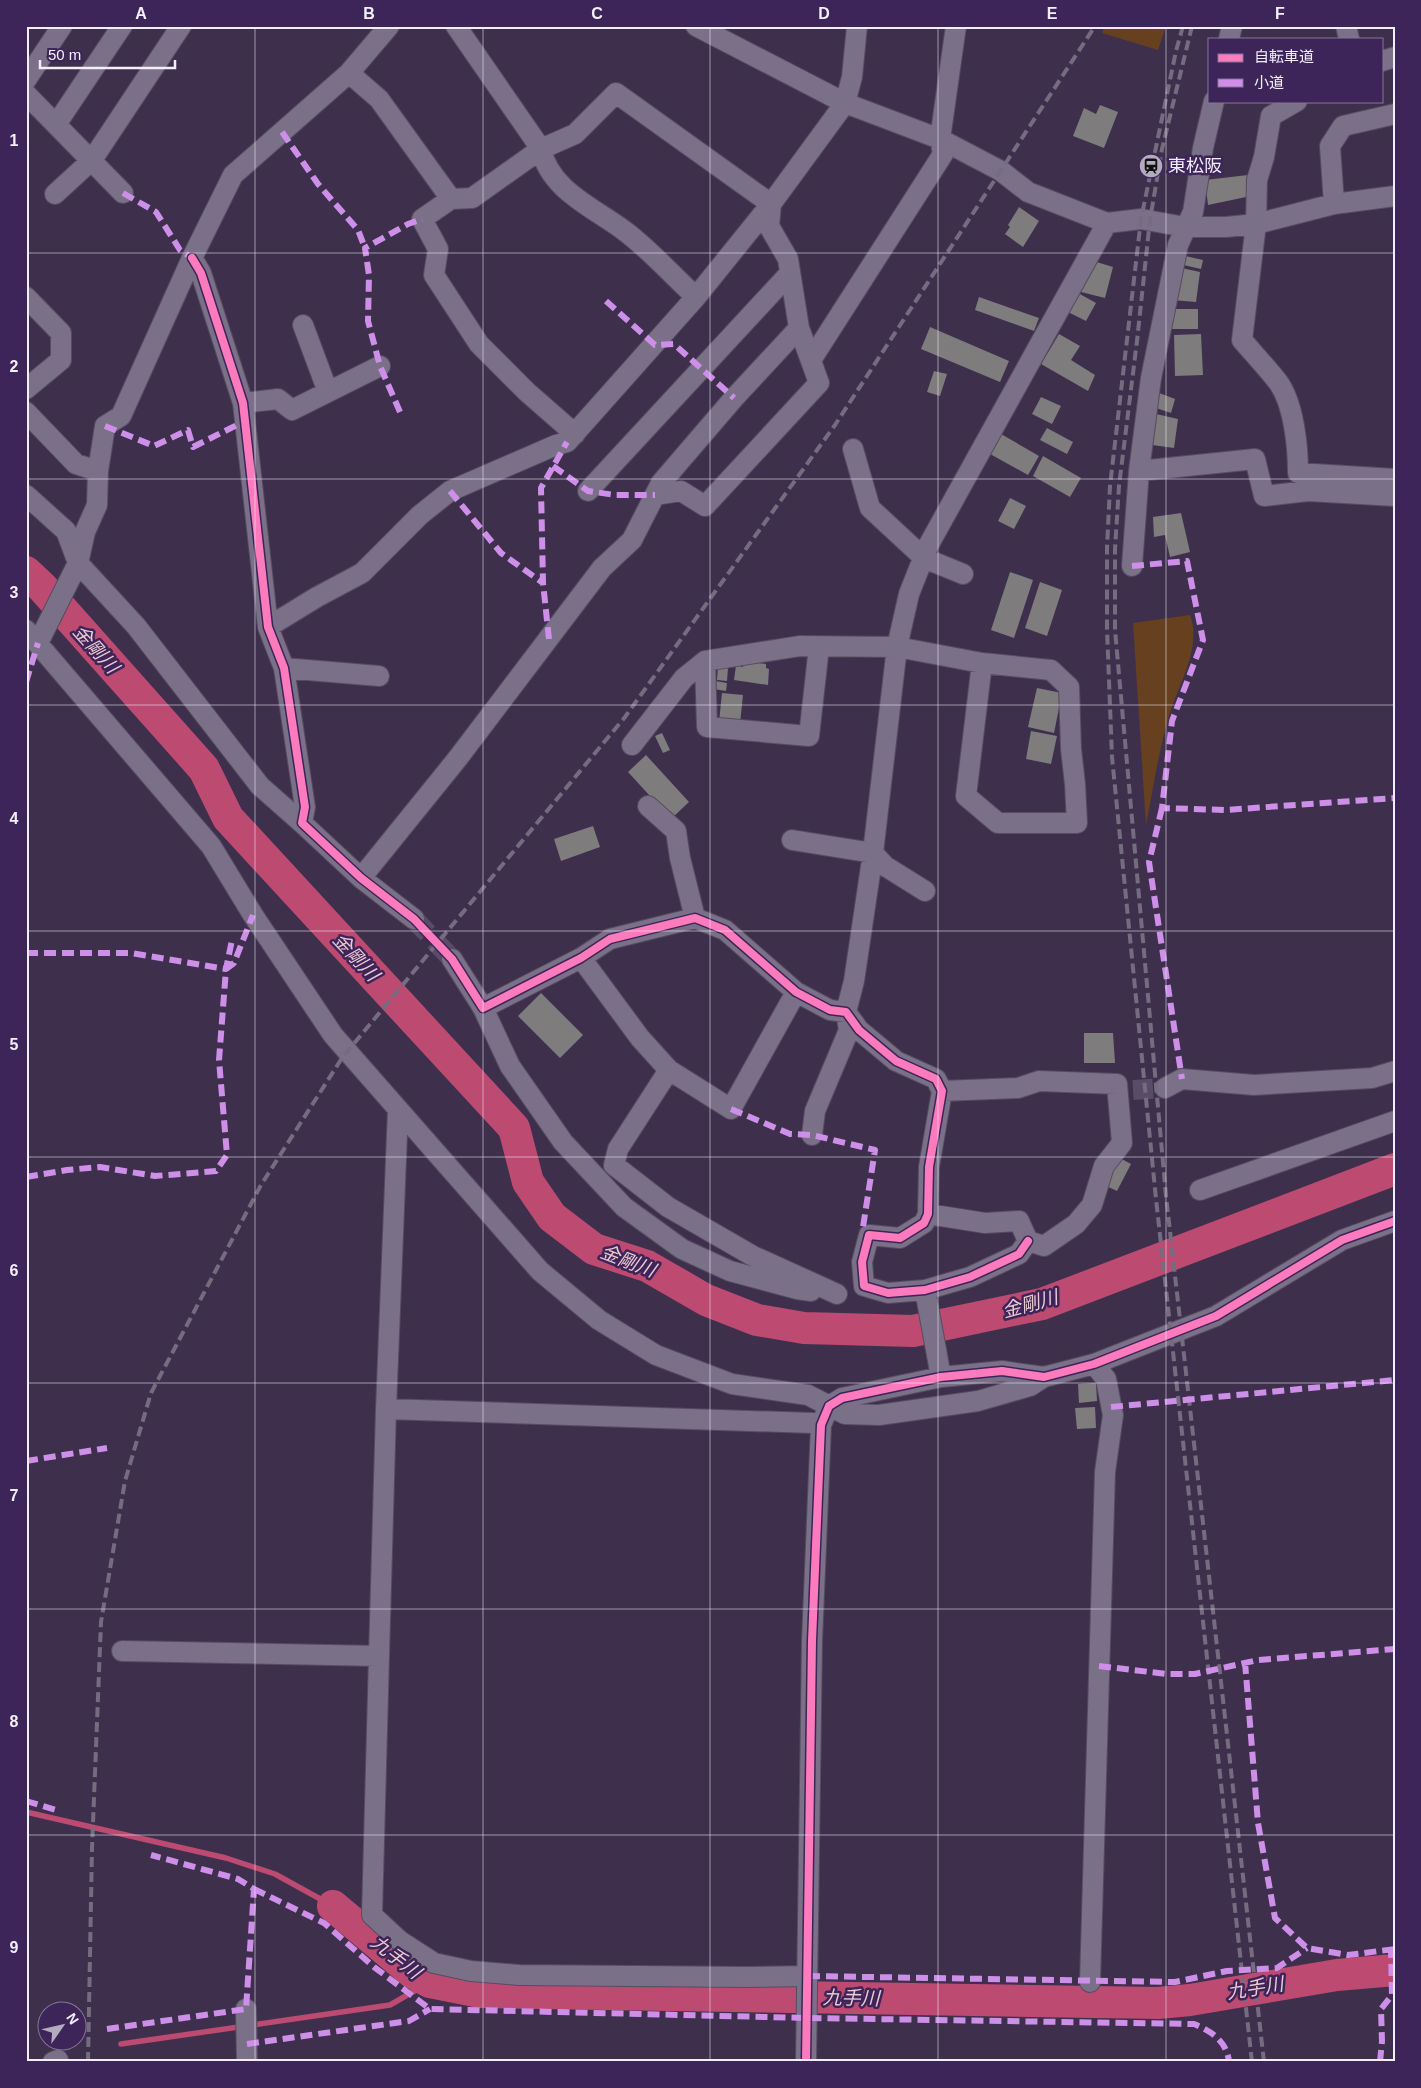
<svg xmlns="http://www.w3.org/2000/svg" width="1421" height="2088" viewBox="0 0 1421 2088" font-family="Arial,'Noto Sans JP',sans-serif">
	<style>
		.green { fill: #66401f }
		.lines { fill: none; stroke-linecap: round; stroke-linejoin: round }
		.stream { stroke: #bd4a71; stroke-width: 5.5 }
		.river { stroke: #bd4a71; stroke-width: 32 }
		.building { fill: #7e7c7c }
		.minor-tunnel { stroke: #594c67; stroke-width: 20; stroke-dasharray: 20 10; stroke-linecap: butt }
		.minor-casing { stroke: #564c61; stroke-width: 22 }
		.minor { stroke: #7a7087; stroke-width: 20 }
		.rail { stroke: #756c80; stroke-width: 4; stroke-dasharray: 10 5; stroke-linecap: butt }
		.quiet { stroke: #ce8fe9; stroke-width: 6; stroke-dasharray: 12 6; stroke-linecap: butt }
		.cycleway-casing { stroke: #3d2459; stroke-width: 11 }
		.cycleway { stroke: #fd7abc; stroke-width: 8 }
		.grid { fill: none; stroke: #f3eefb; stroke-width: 1; stroke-opacity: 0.55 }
		.labels { text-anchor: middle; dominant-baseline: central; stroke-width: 5; stroke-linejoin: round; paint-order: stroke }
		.poi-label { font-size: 18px; fill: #f3eefb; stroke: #3d2459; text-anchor: start }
		.water-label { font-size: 19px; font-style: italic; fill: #ebcad2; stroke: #3d2459 }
		.neatline { fill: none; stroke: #f3eefb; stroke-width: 2 }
		.grid-label { font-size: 16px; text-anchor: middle; font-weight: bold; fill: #f3eefb }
	</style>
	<rect width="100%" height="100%" fill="#3e304d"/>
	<path class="green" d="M1105,26h61l-8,24 -56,-17z
		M1190,615c13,33 -14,73 -22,105 -10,34 -15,70 -22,105l-13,-202z"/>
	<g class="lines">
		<path class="stream" d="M26,1812l200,46 49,16 58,32
			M121,2044l269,-39 40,-23"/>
		<path class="river" d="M26,572l16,15 162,182 24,49 286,310 14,54 24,35 42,32 53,17 59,34 51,20 47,8 109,3 129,-27 353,-135
			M333,1906l80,67 17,9 50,10 678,11 32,-3 147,-25 58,-5"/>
	</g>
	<path class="building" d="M1100,105l18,7 -14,36 -31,-12 11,-28 12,6z
		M1248,175l-2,22 -38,8 -3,-25z
		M1019,207l20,14 -16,26 -18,-13 5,-7 -2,-2z
		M1181,255l22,5 -2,9 -22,-5z
		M1090,260l23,7 -8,31 -24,-6z
		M1177,267l23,5 -4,30 -24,-2z
		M1078,293l18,10 -10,18 -18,-9z
		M979,297l60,21 -5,13 -59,-21z
		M1167,309h31v20h-31z
		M930,327l79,34 -9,21 -79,-33z
		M1059,334l21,12 -9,14 24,15 -7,16 -47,-27z
		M1201,334l2,41 -28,1 -1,-41z
		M934,371l13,3 -7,22 -13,-4z
		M1154,391l21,8 -4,14 -21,-7z
		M1041,397l20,9 -9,18 -20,-10z
		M1156,414l22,5 -4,29 -22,-3z
		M1047,428l26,14 -6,12 -27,-14z
		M1001,434l38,22 -11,19 -38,-21z
		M1043,456l38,22 -11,19 -37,-21z
		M1010,498l16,8 -12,23 -16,-8z
		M1181,513l9,39 -20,5 -5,-22 -11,2 -1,-20z
		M1010,572l23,8 -19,58 -23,-8z
		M1040,582l22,8 -15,46 -22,-8z
		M744,661l22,3v4l3,1 -1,16 -34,-5 2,-15 7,2z
		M718,667l10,1 -1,13 -10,-1z
		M715,681l12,2 -1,8 -12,-2z
		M1037,688l25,5 -8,40 -26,-6z
		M722,693l21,2 -3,29 -21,-2z
		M1031,731l26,5 -6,28 -25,-5z
		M662,733l8,17 -7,3 -8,-17z
		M646,755l43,47 -18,17 -43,-47z
		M593,826l7,21 -39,14 -7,-22z
		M541,993l42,42 -23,23 -42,-42z
		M1084,1033h29l2,30h-31z
		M1118,1157l13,7 -14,27 -13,-6z
		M1096,1383l1,18 -18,2 -1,-19z
		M1095,1407l1,21 -19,1 -2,-21z"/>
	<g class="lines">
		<path class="minor-tunnel" d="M414,919l38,40
			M1133,1090l32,-2"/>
		<g class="minor-casing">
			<path id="minor" d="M456,26l85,123c9,42 54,59 85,83 25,19 47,44 70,65
				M696,26l149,77 95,36 61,32 27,21 79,31 34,-4 44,8h41l30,-3 78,-20 61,-8
				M1346,26l3,13
				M1229,39l3,-13
				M1382,61l13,-4
				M349,73l30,26 72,100 21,-1 69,-49 34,-15 41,-41 155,111
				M26,80l36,-54
				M26,94l97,99
				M1297,101l-26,15 -7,41 -7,23 -1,44 -14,116c12,14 25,28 36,42 16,22 20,65 20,91l97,6
				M57,123l65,-97
				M55,194l37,-34 89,-134
				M451,199l-29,20 16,30 -4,26 45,69 48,48 48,42
				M1334,204l-4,-58 13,-20 52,-12
				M192,258l9,15 42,130 25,224 16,41 21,139 -3,16 59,55 53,41
				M26,297l35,36v27l-35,29
				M303,325l25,67
				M811,360l132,-206 -3,-15 16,-113
				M243,403l35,-4 14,11 88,-44
				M26,412l50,52 22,7
				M853,449l17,59 54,50 39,16
				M1139,471l116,-12 9,37 44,-5 87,5
				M588,491l202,-218
				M26,495l40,36 12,32 58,63 124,160 42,37
				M655,495l26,-4 24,15 114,-123 -20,-55 -11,-69 -19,-33 2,-22
				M1132,566l7,-95 12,-93 27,-133 15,-33 10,-64 11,-47
				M268,627l49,-30 45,-24 58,-58 30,-24 106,-46 11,-3 129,-145 75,-93 74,-101 7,-26 5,-51
				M26,630l185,216 42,69 80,120 207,236 59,49 57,35 76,29 76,11 37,19 34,1 99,-14 52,-15 14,-9
				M38,643l40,-80 7,-31 12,-27 1,-34 7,-45 16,-10 71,-158 41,-83 116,-102 40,-47
				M819,647l-10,89 -102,-9 -2,-66 95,-15 97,1 85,16 69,7 18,17 2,62 4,35 2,39h-79l-32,-27 16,-133
				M284,668l95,8
				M632,745l52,-67 21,-17
				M648,806l28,25 4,27 15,60
				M792,840l81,13 12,13 40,25
				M361,878l97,-120 144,-190 30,-28 29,-57 73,-85 65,-70
				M581,958l59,80 29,32 -51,79 -4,16 54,42 85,49 84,38
				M452,959l31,49 98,-50 29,-19 85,-21 30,12 71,62 34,18 16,2 13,18 37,31 40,18 6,12 -13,76 -1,47 -4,9 -24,15 -31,-3 -7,27 2,24 24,7 37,-3 45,-13 49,-23 9,-13
				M483,1008l27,58 53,76 61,65 58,42 48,22 67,18 14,2
				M669,1070l62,39 65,-117
				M1165,1088l17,-9 72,6 118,-7 23,-7
				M812,1135l3,-24 34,-81 -3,-18 8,-31 19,-128 24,-206 12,-53 19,-48 179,-323
				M1200,1190l195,-69
				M928,1214l57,9 34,-2 9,20 16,5 32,-22 16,-19 12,-39 18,-23 -5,-59 -78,-3 -21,7 -76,3
				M925,1290l16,87
				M386,1409l427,14 8,2
				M122,1651l257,5 -7,259 28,26 34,22 37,8 48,4 229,2 60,-1
				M379,1656l7,-247 12,-300
				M1090,1982l15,-510 8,-57 -7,-36 -12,-15
				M246,2009l1,53
				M53,2062l5,-2
				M806,2062l6,-421 9,-216 8,-19 13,-8 99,-21 61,-6 42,6 50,-13 122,-48 126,-76 53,-19"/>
		</g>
		<use href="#minor" class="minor"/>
		<path class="rail" d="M1183,26l-7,25 -35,168 -31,267 -3,62v81l5,128 44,442 96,863
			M1192,26l-30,123 -12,71 -13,121 -18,145 -4,63v81l51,566 98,866
			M88,2062l4,-214 9,-226 24,-141 26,-88 110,-208 81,-127 283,-341 210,-292 260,-399"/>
		<path class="quiet" d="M282,132l36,52 40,46 7,18
			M123,193l33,19 24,38 12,8
			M606,301l49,44 19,-1 60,54
			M400,412l-20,-46 -12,-45 1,-46 -4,-27 43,-24 14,-5
			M105,426l49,20 34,-16 5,17 52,-26
			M553,466l35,25 27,4h40
			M450,491l51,62 42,30
			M1132,566l55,-5 16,79 -31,81 -10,87 63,2 170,-12
			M549,639l-6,-56 -2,-95 26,-46
			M26,682l12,-39
			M1162,808l-13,54 33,217
			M26,953h105l95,16 6,-29
			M731,1109l59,25 22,1 63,15 -12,77 6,8
			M26,1177l41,-7 33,-3 55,9 61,-5 11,-16 -8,-95 7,-91 8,-6 19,-48
			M1111,1407l284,-27
			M26,1461l81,-13
			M1245,1662l13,161 17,95 32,30 41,7 47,-6
			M1099,1666l68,8h28l63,-14 137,-11
			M26,1801l33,10
			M254,1889l70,34 50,44 56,42 378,9 386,6c17,7 33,17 35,38
			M808,1976l367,6 52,-11 50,-3 30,-20
			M107,2029l139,-20 8,-120 -16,-10 -87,-24
			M247,2044l162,-23 21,-12
			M1380,2062l2,-21 -1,-32 11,-14 -1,-46"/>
		<g class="cycleway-casing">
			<path id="cycleway" d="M192,258l9,15 42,130 25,224 16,41 21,139 -3,16 59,55 53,41 38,40 31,49 98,-50 29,-19 85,-21 30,12 71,62 34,18 16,2 13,18 37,31 40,18 6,12 -13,76 -1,47 -4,9 -24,15 -31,-3 -7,27 2,24 24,7 37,-3 45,-13 49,-23 9,-13
				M806,2062l6,-421 9,-216 8,-19 13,-8 99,-21 61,-6 42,6 50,-13 122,-48 126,-76 53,-19"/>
		</g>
		<use href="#cycleway" class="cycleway"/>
	</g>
	<path class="grid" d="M255,26v2036M483,26v2036M710,26v2036M938,26v2036M1166,26v2036M26,253h1369M26,479h1369M26,705h1369M26,931h1369M26,1157h1369M26,1383h1369M26,1609h1369M26,1835h1369"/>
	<defs>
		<g id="station-disc" transform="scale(1.25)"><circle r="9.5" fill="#b4acbe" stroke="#3d2459"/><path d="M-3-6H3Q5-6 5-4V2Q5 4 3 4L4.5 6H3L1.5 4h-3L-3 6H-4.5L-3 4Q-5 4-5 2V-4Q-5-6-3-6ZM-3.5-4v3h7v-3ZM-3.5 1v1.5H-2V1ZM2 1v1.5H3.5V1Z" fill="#111"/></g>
	</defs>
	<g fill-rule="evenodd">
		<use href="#station-disc" x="1151" y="166"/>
	</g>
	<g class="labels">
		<g class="poi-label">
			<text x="1168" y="166">東松阪</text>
		</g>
		<g class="water-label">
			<text transform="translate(96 649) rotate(48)">金剛川</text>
			<text transform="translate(356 957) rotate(47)">金剛川</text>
			<text transform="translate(628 1261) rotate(21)">金剛川</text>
			<text transform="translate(1030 1304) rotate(-15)">金剛川</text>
			<text transform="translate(396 1957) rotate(38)">九手川</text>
			<text transform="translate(1255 1988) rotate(-9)">九手川</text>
			<text transform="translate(851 1998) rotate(1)">九手川</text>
		</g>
	</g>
	<rect width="1421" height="2088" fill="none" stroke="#3d2459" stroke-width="55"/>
	<rect x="1208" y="38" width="175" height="65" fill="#3d2459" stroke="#86759a"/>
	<rect x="1218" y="54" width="25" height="8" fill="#fd7abc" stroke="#86759a"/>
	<text x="1254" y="62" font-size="15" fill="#f3eefb">自転車道</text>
	<rect x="1218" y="79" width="25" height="8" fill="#ce8fe9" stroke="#86759a"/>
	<text x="1254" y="88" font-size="15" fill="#f3eefb">小道</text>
	<g transform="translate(62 2026) rotate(56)"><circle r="24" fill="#3d2459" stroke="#86759a"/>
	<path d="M0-4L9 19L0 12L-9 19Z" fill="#b4acbe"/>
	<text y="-8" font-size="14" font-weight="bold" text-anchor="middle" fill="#f3eefb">N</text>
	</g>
	<path d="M40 60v8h135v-8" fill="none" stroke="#f3eefb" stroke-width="2.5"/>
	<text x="48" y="60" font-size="15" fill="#f3eefb" stroke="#3d2459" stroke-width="4" paint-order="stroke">50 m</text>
	<rect x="28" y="28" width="1366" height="2032" class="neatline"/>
	<g class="grid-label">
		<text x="141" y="19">A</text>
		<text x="369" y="19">B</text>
		<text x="597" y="19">C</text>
		<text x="824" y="19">D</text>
		<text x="1052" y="19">E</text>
		<text x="1280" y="19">F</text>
		<text x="14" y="146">1</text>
		<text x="14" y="372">2</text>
		<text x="14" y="598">3</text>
		<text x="14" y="824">4</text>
		<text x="14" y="1050">5</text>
		<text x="14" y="1276">6</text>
		<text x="14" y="1501">7</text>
		<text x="14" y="1727">8</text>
		<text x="14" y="1953">9</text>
	</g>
</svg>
